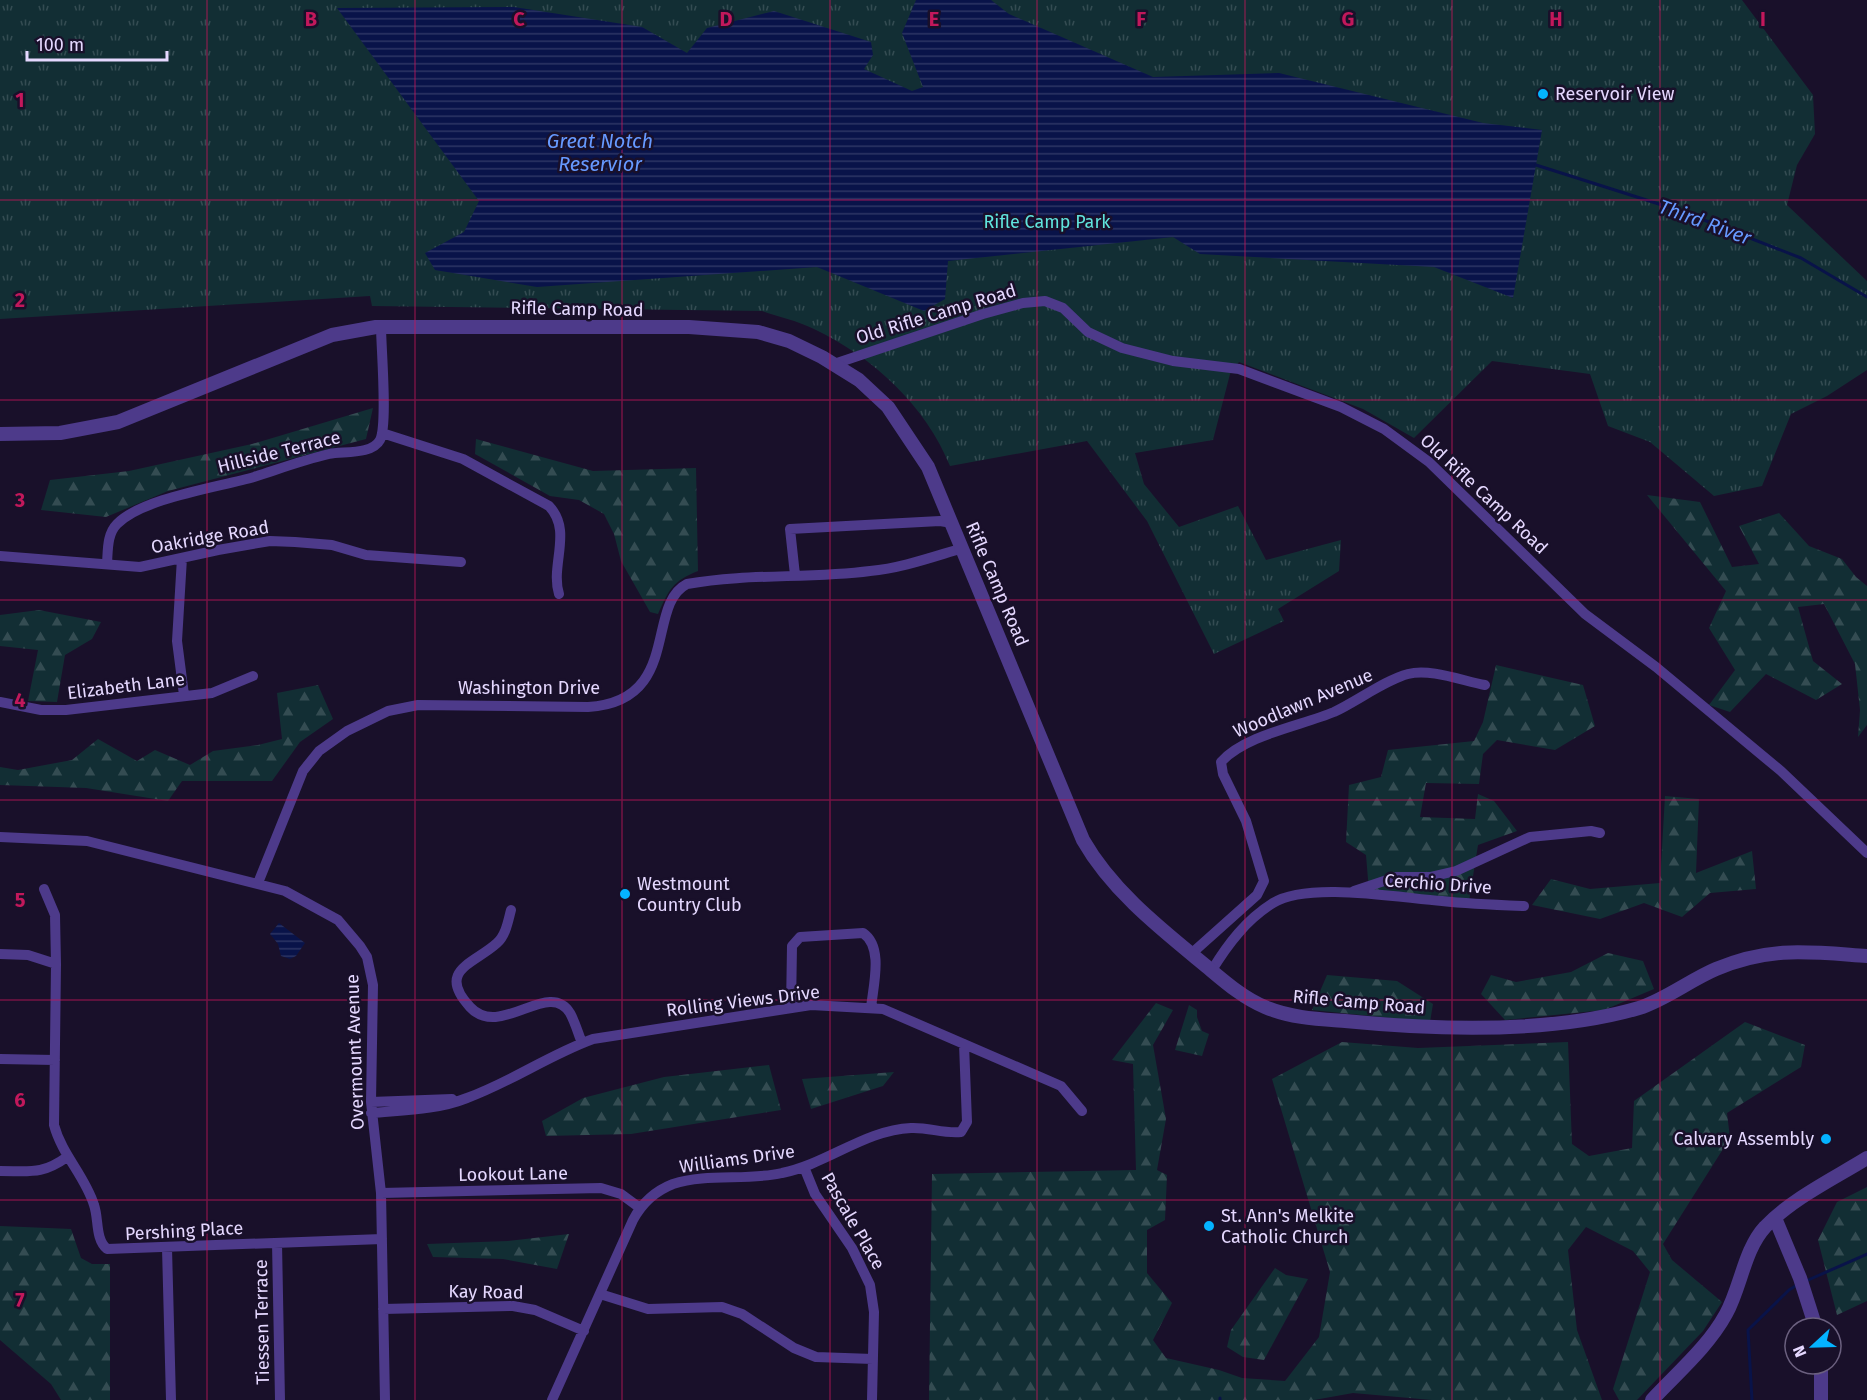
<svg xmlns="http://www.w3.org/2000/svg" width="1867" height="1400" viewBox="0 0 1867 1400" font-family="'Fira Sans',sans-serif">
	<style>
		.forest { fill: url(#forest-firs) }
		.park { fill: url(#park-tufts) }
		.water { fill: url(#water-rules) }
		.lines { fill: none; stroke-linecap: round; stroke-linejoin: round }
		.stream { stroke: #091349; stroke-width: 3 }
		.minor { stroke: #4d3a8a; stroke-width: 10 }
		.tertiary { stroke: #4d3a8a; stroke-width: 14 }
		.grid { fill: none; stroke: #c2185b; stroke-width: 1.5; stroke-opacity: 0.55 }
		.poi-dot { fill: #04b3ff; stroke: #19102a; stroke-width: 2 }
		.labels { text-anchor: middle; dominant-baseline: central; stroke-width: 5; stroke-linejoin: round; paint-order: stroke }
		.poi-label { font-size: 18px; fill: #e5d8ff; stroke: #19102a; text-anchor: start }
		.park-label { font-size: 18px; fill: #60e4dd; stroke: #19102a }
		.street-label { font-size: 18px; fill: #e5d8ff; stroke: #19102a }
		.water-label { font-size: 20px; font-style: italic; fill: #69f; stroke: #19102a }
		.grid-label { font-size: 20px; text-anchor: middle; font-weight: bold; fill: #c2185b; stroke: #19102a; stroke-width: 5; stroke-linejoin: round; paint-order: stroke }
	</style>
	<defs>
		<pattern id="forest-firs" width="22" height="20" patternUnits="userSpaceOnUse" patternTransform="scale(1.5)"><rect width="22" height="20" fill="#122e34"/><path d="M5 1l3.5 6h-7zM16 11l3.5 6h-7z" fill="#344c52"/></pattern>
		<pattern id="park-tufts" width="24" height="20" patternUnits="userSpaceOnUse" patternTransform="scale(1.5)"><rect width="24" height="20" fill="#122e34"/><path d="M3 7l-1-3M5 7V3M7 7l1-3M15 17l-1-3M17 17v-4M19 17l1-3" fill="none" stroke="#344c52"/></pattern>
		<pattern id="water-rules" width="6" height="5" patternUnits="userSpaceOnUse" patternTransform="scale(1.5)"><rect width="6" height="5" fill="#091349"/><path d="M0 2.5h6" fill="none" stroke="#2d3564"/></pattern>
	</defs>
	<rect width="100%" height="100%" fill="#19102a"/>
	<path class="forest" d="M373,408l-7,31 -198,52 -62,26 -65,-7 9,-30 79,-9 123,-27z
		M476,439l117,32 103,-3 2,103c-25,10 -29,18 -40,43l-8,-2 -29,-51 -7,-27 -10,-20 -25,-14 -29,-4 -75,-42z
		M1647,495l53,7 32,65 27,-3 -20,-38 40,-13 30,33 33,13 14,18 11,9v139l-9,12 2,-27 -5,-46 -31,-60 -26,3 15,54 29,23 -26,16 -50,-26 -36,38 -21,-7 26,-35 -26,-42 17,-37z
		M39,610l62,12 -9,17 -27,16 -8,47 -29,-1 10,-51 -38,-4v-31z
		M1496,665l87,20 12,41 -40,24 -58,-10 -14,14 -4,30 -53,-1 -6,34 55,2 3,-25 16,7 23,30 -39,14 -9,56 -100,-10 -3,-36 -20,-13 3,-57 32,-8 7,-27 86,-9 9,-19z
		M318,685l15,34 -33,23 -28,39h-90l-14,20 -82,-13 -86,-3v-18l18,3 54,-10 26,-21 39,22 18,-11 35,15 23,-14 45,-6 24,-6 -5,-46z
		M1665,796l34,3 -3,74 56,-22 4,38 -46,4 -28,24 -38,-14 -44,16 -68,-14 19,-26 39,10 70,-6z
		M1608,953l35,8 11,28 -50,21 -99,10 -24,-26 10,-19 25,7 55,-10z
		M1327,975l70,6 36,23 -3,18 -118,-12z
		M1156,1003l17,7 -20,35 13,74 -9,51 10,5 -2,45 -18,10v43l25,30 -19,37 13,18 53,12 23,8 43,3 34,-44 11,-65 -58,-193 70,-37 76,6 150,-6 4,102 17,12 43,-8 2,-47 111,-79 60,23 -4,22 -74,46 3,25 -67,106 9,16 50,42 -19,29 -66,69h-18l-6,-11 37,-117 -17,-21 -47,-24 -18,23 9,80 25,70h-170l-79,-7 -39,7h-385l3,-226 204,-4 -3,-106 -21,-4z
		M1189,1005l8,5v7l5,14 7,3 -7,22 -27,-6z
		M769,1065l12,45 -150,24 -85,2 -4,-15 41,-23 81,-21z
		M894,1072l-11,14 -72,23 -9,-30z
		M1867,1187v114l-30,14 -19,-75 19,-38z
		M0,1226l71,3 10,29 11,6h18v136h-49l-10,-16 -51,-44z
		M569,1234l-12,35 -54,-10 -70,-2 -6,-13 81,-3z
		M1275,1268l11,7 22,4 -44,81 -21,-3 -16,-10 4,-17z"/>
	<path class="park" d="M0,0h1742l71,95 2,39 -18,31 -10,40 80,76v89l-40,26 -36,18 -29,72 -48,10 -64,-54 -42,-16 -18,-52 -98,-13 -78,77 -51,-29 -124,-47 -9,12 -17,66 -78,13 9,31 35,43 59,-21 28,54 75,-20 -2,31 -61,38 6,12 -70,33 -67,-133 -60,-80 -137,25c-24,-60 -77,-109 -136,-137 -16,-8 -35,-12 -52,-18l-390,-5 -2,-10 -370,23z"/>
	<path class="water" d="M916,0h75l18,14 144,63 126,-4 204,50 59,7 -29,168 -79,-31 -234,-13 -27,-17 -225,24 -3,38 -21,12 -107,-44 -280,20 -102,-17 -10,-17 39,-21 15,-31 -142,-193 177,-1 128,20 45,26 20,-25 67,-17 97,31 2,13 -9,14 48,22 11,-4 -21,-54z
		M279,923l26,20 -9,13 -6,3 -9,-3 -3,-12 -8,-10z"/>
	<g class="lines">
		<path class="stream" d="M1536,165l145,46 120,47 66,39
			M1806,1281l61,-27
			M1220,1398v2
			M1752,1400l-4,-70 41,-40 8,-5"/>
		<path class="minor" d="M834,364l149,-50 40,-11 22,-2 18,7 25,24 34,16 51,13 66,8 102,38 43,22 45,33 156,152 71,53 125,104 86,82
			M382,433l81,26 86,47c24,25 1,59 10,88
			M0,556l140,11 78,-17 52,-9 25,1 37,3 34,10 95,7
			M182,558l-5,83 7,54
			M107,563c1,-13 0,-29 10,-39 25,-26 103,-37 137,-47 25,-8 49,-17 75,-23 14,-3 43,1 51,-14 8,-15 1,-92 1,-114
			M795,575l-5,-46 150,-8 12,2
			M0,702l41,8h25l146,-17 41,-17
			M0,837l87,4 198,50 53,29 22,26 7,11 6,28 -2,117 10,91 4,207
			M258,883l45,-112 16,-20 28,-20 41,-20 30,-6 170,2c94,-6 57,-102 99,-123 60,-11 122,-5 183,-13 32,-3 62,-14 93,-23
			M44,889l11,26 1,49
			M1354,891l42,-14h34l26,-6 74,-34 61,-6 9,2
			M511,910c-3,11 -5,25 -14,33 -23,21 -61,27 -27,64 30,33 79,-29 100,6 5,9 8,20 12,30
			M0,954l28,1 28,9 -2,161c8,30 31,51 40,80 5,14 1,34 13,44l275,-10
			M1191,954l66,-59 7,-14 -18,-60 -23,-47 -2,-12c24,-27 79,-36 113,-50 22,-10 51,-32 74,-38 22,-6 55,7 77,11
			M1212,970c16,-26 34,-50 61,-67 35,-22 127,-5 169,-2 27,3 55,4 82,5
			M791,1008l1,-62 8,-9 63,-4c21,14 10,53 8,75
			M0,1059l55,1
			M371,1102l81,-3
			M371,1113c32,-3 66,-3 96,-15 44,-16 82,-43 126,-59l218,-34 72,4 178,77 21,25
			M804,1167l11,27 37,54 18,37 4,27 -2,88
			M0,1171c30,0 42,4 67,-14
			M381,1193l220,-5 20,6 19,14
			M277,1243l3,157
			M167,1248l4,152
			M600,1294l48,15 74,-2 20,7 52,34 22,9 57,2
			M383,1309l130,-3 22,4 49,21
			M552,1400l81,-180c9,-17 22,-29 40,-36 34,-11 74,-3 109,-11 45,-9 83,-43 129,-45 17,-1 33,6 50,4l6,-10 -3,-78"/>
		<path class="tertiary" d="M0,434l60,-1 58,-11 214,-87 44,-8h313l69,5 31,9 33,16 37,23 29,27 40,60 155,373c29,51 78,89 123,126 18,15 37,32 59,41 26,11 53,12 80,14 92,9 205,13 294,-13 26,-8 51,-28 77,-39 55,-23 93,-17 151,-13
			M1775,1218l25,60 16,50
			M1821,1364v36
			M1652,1400c25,-27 56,-53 74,-86 15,-27 18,-64 39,-87 28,-29 68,-48 102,-69"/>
	</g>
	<path class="grid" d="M207,0v1400M415,0v1400M622,0v1400M830,0v1400M1037,0v1400M1245,0v1400M1452,0v1400M1660,0v1400M0,200h1867M0,400h1867M0,600h1867M0,800h1867M0,1000h1867M0,1200h1867"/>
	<g class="poi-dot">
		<circle cx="1543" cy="94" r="6"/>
		<circle cx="625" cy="894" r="6"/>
		<circle cx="1826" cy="1139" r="6"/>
		<circle cx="1209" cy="1226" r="6"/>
	</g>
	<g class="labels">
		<g class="poi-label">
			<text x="1555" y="94">Reservoir View</text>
			<text x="637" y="884">Westmount<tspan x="637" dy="21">Country Club</tspan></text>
			<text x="1814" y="1139" text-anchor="end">Calvary Assembly</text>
			<text x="1221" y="1216">St. Ann's Melkite<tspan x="1221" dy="21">Catholic Church</tspan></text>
		</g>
		<g class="park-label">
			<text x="1047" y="222">Rifle Camp Park</text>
		</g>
		<g class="street-label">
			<text transform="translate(577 309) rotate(1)">Rifle Camp Road</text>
			<text transform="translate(936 314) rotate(-17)">Old Rifle Camp Road</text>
			<text transform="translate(279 452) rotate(-14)">Hillside Terrace</text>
			<text transform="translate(1484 494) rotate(43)">Old Rifle Camp Road</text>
			<text transform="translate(210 537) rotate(-10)">Oakridge Road</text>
			<text transform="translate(997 584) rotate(67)">Rifle Camp Road</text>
			<text transform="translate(126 686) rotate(-7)">Elizabeth Lane</text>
			<text x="529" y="688">Washington Drive</text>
			<text transform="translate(1303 703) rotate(-23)">Woodlawn Avenue</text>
			<text transform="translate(1438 884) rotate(4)">Cerchio Drive</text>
			<text transform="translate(743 1001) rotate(-7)">Rolling Views Drive</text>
			<text transform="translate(1359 1002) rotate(5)">Rifle Camp Road</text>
			<text transform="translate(355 1052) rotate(-92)">Overmount Avenue</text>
			<text transform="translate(737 1159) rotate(-8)">Williams Drive</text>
			<text transform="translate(513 1174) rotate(-1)">Lookout Lane</text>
			<text transform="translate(853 1221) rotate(60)">Pascale Place</text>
			<text transform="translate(184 1231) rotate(-3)">Pershing Place</text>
			<text transform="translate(486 1292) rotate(1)">Kay Road</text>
			<text transform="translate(262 1322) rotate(-91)">Tiessen Terrace</text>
		</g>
		<g class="water-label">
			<text x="600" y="141">Great Notch<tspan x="600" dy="23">Reservior</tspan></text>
			<text transform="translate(1705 222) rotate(20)">Third River</text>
		</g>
	</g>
	<g class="grid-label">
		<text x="311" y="26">B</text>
		<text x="519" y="26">C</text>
		<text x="726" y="26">D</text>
		<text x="934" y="26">E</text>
		<text x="1141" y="26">F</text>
		<text x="1348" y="26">G</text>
		<text x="1556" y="26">H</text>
		<text x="1763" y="26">I</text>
		<text x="20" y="107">1</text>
		<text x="20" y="307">2</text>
		<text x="20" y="507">3</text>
		<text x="20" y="707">4</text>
		<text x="20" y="907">5</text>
		<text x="20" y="1107">6</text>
		<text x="20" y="1307">7</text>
	</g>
	<g transform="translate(1813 1346) rotate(248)"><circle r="28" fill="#19102a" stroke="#6b607f" stroke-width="1.5"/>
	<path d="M0-4.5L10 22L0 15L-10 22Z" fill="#04b3ff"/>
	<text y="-9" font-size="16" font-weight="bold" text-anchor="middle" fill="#e5d8ff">N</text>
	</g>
	<path d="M27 51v9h140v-9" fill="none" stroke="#e5d8ff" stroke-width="3"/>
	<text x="36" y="51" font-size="18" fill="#e5d8ff" stroke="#19102a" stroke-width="4.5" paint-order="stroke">100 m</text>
</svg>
